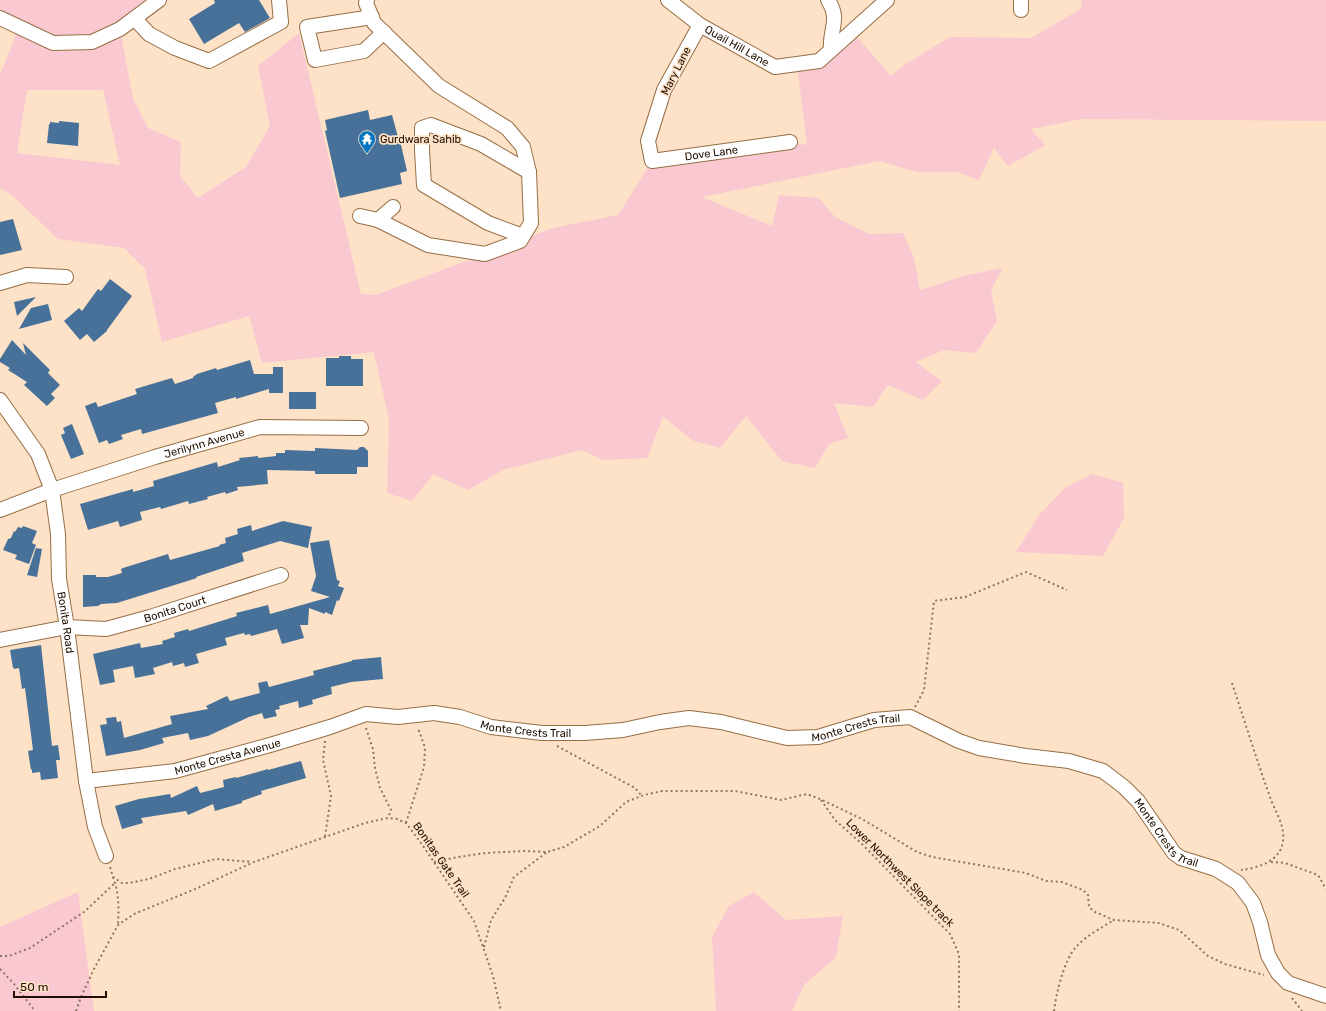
<svg xmlns="http://www.w3.org/2000/svg" width="1326" height="1011" viewBox="0 0 1326 1011" font-family="Rubik,sans-serif">
	<style>
		.green { fill: #fac8d0; fill-rule: evenodd }
		.building { fill: #477198 }
		.lines { fill: none; stroke-linecap: round; stroke-linejoin: round }
		.minor-casing { stroke: #966e43; stroke-width: 16 }
		.path { stroke: #8b7662; stroke-width: 2; stroke-dasharray: 2 3; stroke-linecap: butt }
		.minor { stroke: #fff; stroke-width: 14 }
		.labels { text-anchor: middle; dominant-baseline: central; stroke-width: 3.5; stroke-linejoin: round; paint-order: stroke }
		.street-label { font-size: 11px; fill: #1f1001; stroke: #fde2c7 }
		.poi-label { font-size: 11px; fill: #1f1001; stroke: #fde2c7; text-anchor: start }
	</style>
	<rect width="100%" height="100%" fill="#fde2c7"/>
	<path class="green" d="M0,0h159l-39,29 13,69 15,30 33,14 -1,34 18,22 48,-31 24,-41 -12,-60 41,-33 62,261 15,1 177,-67 65,-13 34,-54 138,-19 17,3 -10,-81 22,-3 33,-30 39,45 13,-11 46,-28 81,1 50,-29 1,-9h244v121l-244,-2 -51,10 14,16 -37,21 -14,-18 -15,32 -22,-8h-40l-38,-11 -177,36 70,29 7,-31 40,3 16,19 34,17 34,-1 11,25 6,32 47,-15 36,-7 -12,22 6,31 -21,32 -32,-3 -28,12 26,19 -19,19 -35,-15 -15,22 -39,-4 14,35 -19,6 -14,24 -33,-7 -36,-45 -26,32 -26,-7 -31,-24 -16,41 -44,2 -21,-10 -79,20 -35,20 -35,-16 -21,27 -25,-8 2,-73 -15,-68 -112,11 -13,-47 -87,26 -17,-73 -21,-21 -66,-9 -45,-43 -13,-8v-113l19,-48 -19,-9zM27,90h76l17,75 -103,-12z
		M1092,474l31,9 1,35 -21,38 -87,-4 23,-37 27,-28z
		M78,892l16,119h-94v-84z
		M754,892l32,28 57,-4 -7,41 -32,28 -12,26h-76l-4,-74 17,-31z"/>
	<path class="building" d="M214,0h45l11,18 -25,14 -6,-9 -35,21 -15,-25 26,-16z
		M368,110l2,10 22,-5 6,22 1,-1 8,35 -7,2 2,11 -62,14 -15,-67 2,-1 -2,-10z
		M59,121l20,2 -1,23 -31,-3 2,-19h1v-2l9,1z
		M13,219l9,31 -22,5v-33z
		M110,279l22,17 -25,34v1l-13,11 -7,-8 -7,6 -16,-19 15,-13 3,3 16,-22 3,2z
		M36,297l-19,19 -3,-14z
		M48,304l4,16 -33,9 12,-21z
		M12,340l14,15 -3,-12 27,27 -2,3 12,12 -9,9 4,4 -8,8 -23,-21 3,-3 -19,-12 2,-2 -10,-6v-3z
		M339,356h12v3h12v27h-37v-28h13z
		M250,360l4,14h19v-7h10v26h-14v-4l-33,10v-2l-21,6 3,10 -76,21 -1,-5 -20,6 2,4 -14,5 -2,-4 -8,3 -14,-37 11,-4 2,5 39,-13 -2,-5 37,-11 3,6 18,-6v-1l4,-3 19,-6 1,2z
		M289,392h27v17h-27z
		M72,424l12,30 -13,5 -10,-24 4,-2 -2,-5z
		M360,447h4l4,4v16h-11v7h-42v-3l-48,-1 1,14 -31,3 1,3 -12,4 -1,-2 -18,5 1,2 -19,5 -1,-3 -27,8 -1,-2 -20,5 2,8 -22,7 -2,-6 -30,9 -8,-26 53,-15v3l21,-6 -1,-5 64,-19 1,5 22,-7 -1,-2 19,-2v2l18,-2v-3h9v-3l30,1v-3l42,2z
		M283,521l29,6 -4,21 -28,-7 -38,12 2,8 -48,16 1,1 -80,25 -16,1 -3,2 -15,1v-32h13v2h12l14,-4 -1,-4 2,-1 45,-14 2,6 50,-14 -1,-1 7,-2 -1,-5 13,-4 -1,-5 14,-4 1,6z
		M23,526l14,5 -5,12 4,2 -7,19 -14,-5 2,-4 -14,-5 5,-11 3,-1 3,-7 1,1 3,-5 4,1z
		M329,540l8,40 3,1 -2,5 6,2 -5,13 -2,-1 -5,15 -7,-3v2l-16,-6 -1,17h-8l4,13 -22,6 -5,-15 -26,7 -1,-2 -5,1 -1,-2 -19,5 2,7 -31,9 3,9 -14,4 -1,-4 -11,3 -1,-4 -19,6 2,6 -20,4 -2,-12 -20,4 2,12 -15,3 -7,-31 47,-11 1,5 22,-4 -1,-3 13,-4 -1,-4 14,-4 1,2 48,-15 -1,-3 32,-8 2,9 60,-17 -19,-6 5,-15 -6,-33z
		M36,548l6,1 -5,28 -10,-2z
		M41,645l11,101 6,-1 2,15h-4l2,18 -17,2 -1,-8 -8,1v-4l-1,1 -3,-19 5,-1 -8,-62 -3,1 -3,-21 -5,1v-1h-1l-3,-18z
		M381,657l2,22 -32,3 -20,5 1,7 -20,6 1,4 -14,4 -1,-7 -19,5 1,3 -5,1 2,6 -13,3 -2,-6 -13,4 -41,19 -18,4 -2,-7 -26,5 2,5 -24,7 -34,6 -6,-31 7,-1 -1,-6 10,-1 1,5 4,-1 3,17 48,-14 -2,-8 38,-7 -2,-3 21,-10 3,5 30,-8 -2,-10 9,-2 2,6 45,-12 -1,-4 39,-10v-1z
		M301,761l5,17 -45,13 1,3 -20,7v2l-27,8 -2,-7 -25,11 -2,-4 -45,7 2,5 -21,6 -7,-23 24,-7 31,-5 1,4 26,-12 3,7 24,-6 -1,-7 13,-3v1l32,-9v1z"/>
	<g class="lines">
		<g class="minor-casing">
			<g id="minor">
				<path d="M367,0l-1,3 8,20 65,63 68,42 16,19 6,25 2,51 -11,18 -35,13 -57,-9 -50,-25 15,-13"/>
				<path id="s1" d="M668,0l32,25 75,42 44,-6 68,-61"/>
				<path d="M828,0c13,21 1,28 3,50"/>
				<path d="M1021,10v-10"/>
				<path d="M372,17l-65,10 8,33 49,-9 20,-19"/>
				<path d="M0,18l53,25 39,-1 28,-13 39,-29"/>
				<path d="M135,19l14,15 26,14 34,13 72,-39 -2,-22"/>
				<path id="s2" d="M700,25l-36,65 -16,51 4,20 138,-19"/>
				<path d="M360,216l18,4"/>
				<path d="M523,236l-35,-13 -64,-38 -2,-35v-22l9,-3 50,19 48,28"/>
				<path d="M0,283l27,-8 39,2"/>
				<path id="s3" d="M0,400l38,54 14,36 6,44 1,45 8,48 19,154 9,46 11,29"/>
				<path id="s4" d="M0,510l52,-20 103,-33 105,-30 101,1"/>
				<path id="s5" d="M0,640l67,-13 39,2 44,-12 131,-42"/>
				<path id="s6" d="M86,781l89,-10 95,-26 60,-18 36,-13 32,3 36,-4 26,4 31,10 51,6h43l38,-3 37,-8 29,-4 32,4 66,16 31,-1 56,-17 36,-3 49,24 20,7 47,8 43,5 34,10 21,16 14,14 36,52 7,5 35,11 22,14 15,20 7,19 8,33 10,18 10,10 38,13"/>
			</g>
		</g>
		<path class="path" d="M1232,683c13,39 25,78 39,117 5,12 14,27 12,41 -2,20 -25,27 -42,29
			M915,707l9,-17 10,-89 31,-4 61,-25 41,18
			M366,728l7,21 2,19 5,20 11,22 -3,8
			M325,741l-2,19 8,36 -6,41
			M557,746l78,42 7,8
			M821,800l14,20 27,24 88,90 9,20v57
			M406,823l18,-56 1,-19 -7,-20
			M434,862l24,-5 28,-4 38,-2 23,1 17,-5 36,-21 26,-24 18,-7 18,-4h73l46,9 26,-6 13,5 42,20 55,33 15,5 94,16 20,8 16,1 21,8 5,5 1,12 6,5 19,8 45,3 20,7 29,26 17,8 39,11
			M1271,862l14,1 33,12 8,14
			M110,867l3,10 9,6h7l20,-4 26,-10 41,-10 36,3
			M113,877c6,16 6,32 5,48
			M484,947l7,-27 14,-22 9,-21 33,-25
			M0,956h9l21,-8 54,-36 31,-29
			M0,969l14,15 21,27
			M1292,998l10,13
			M76,1011l5,-14 13,-28 24,-44 16,-11 59,-24 61,-28 111,-39 23,-5 9,1 9,4 15,20 53,78 19,55 8,35
			M1054,1011c2,-17 10,-51 22,-64 10,-11 25,-19 38,-27"/>
		<use href="#minor" class="minor"/>
	</g>
	<defs>
		<g id="temple-pin" transform="scale(0.9)"><path d="M0 17L-7.5 6A9.5 9.5 0 1 1 7.5 6Z" fill="#0275bf" stroke="#fde2c7"/><path d="M0-6L5-2H3V0L6.5 2.5H4V6H1.5V3h-3V6H-4V2.5H-6.5L-3 0V-2H-5Z" fill="#fff"/></g>
	</defs>
	<g fill-rule="evenodd">
		<use href="#temple-pin" x="367" y="139"/>
	</g>
	<g class="labels">
		<g class="street-label">
			<text stroke="none"><textPath href="#s1" startOffset="83">Quail Hill Lane</textPath></text>
			<text transform="translate(676 71) rotate(-63)">Mary Lane</text>
			<text stroke="none"><textPath href="#s2" startOffset="208">Dove Lane</textPath></text>
			<text stroke="none"><textPath href="#s4" startOffset="215">Jerilynn Avenue</textPath></text>
			<text stroke="none"><textPath href="#s5" startOffset="179">Bonita Court</textPath></text>
			<text stroke="none"><textPath href="#s3" startOffset="238">Bonita Road</textPath></text>
			<text stroke="none"><textPath href="#s6" startOffset="451">Monte Crests Trail</textPath></text>
			<text stroke="none"><textPath href="#s6" startOffset="786">Monte Crests Trail</textPath></text>
			<text stroke="none"><textPath href="#s6" startOffset="144">Monte Cresta Avenue</textPath></text>
			<text stroke="none"><textPath href="#s6" startOffset="1134">Monte Crests Trail</textPath></text>
			<text transform="translate(441 860) rotate(55)">Bonitas Gate Trail</text>
			<text transform="translate(900 873) rotate(45)">Lower Northwest Slope track</text>
		</g>
		<g class="poi-label">
			<text x="380" y="139">Gurdwara Sahib</text>
		</g>
	</g>
	<path d="M14 991v6h92v-6" fill="none" stroke="#1f1001" stroke-width="2"/>
	<text x="20" y="991" font-size="12" fill="#1f1001" stroke="#fde2c7" stroke-width="3" paint-order="stroke">50 m</text>
</svg>
